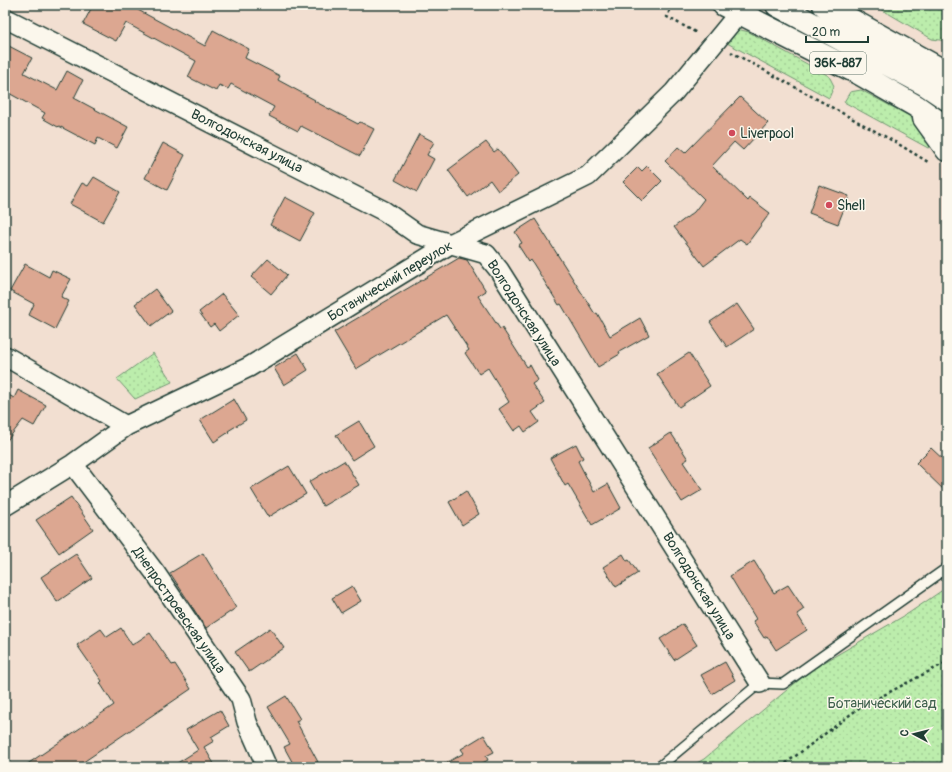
<svg xmlns="http://www.w3.org/2000/svg" width="952" height="772" viewBox="0 0 952 772" font-family="Pangolin,sans-serif">
	<style>
		.grass { fill: url(#grass-dots); stroke: #6e9570 }
		.building { fill: #dca791; stroke: #1f3d34 }
		.lines { fill: none; stroke-linecap: round; stroke-linejoin: round }
		.lane-casing { stroke: #1f3d34; stroke-width: 12 }
		.street-casing { stroke: #1f3d34; stroke-width: 22 }
		.primary-casing { stroke: #1f3d34; stroke-width: 25 }
		.path { stroke: #1f3d34; stroke-width: 2.5; stroke-dasharray: 3 3; stroke-linecap: butt }
		.lane { stroke: #fbf7ec; stroke-width: 9 }
		.street { stroke: #fbf7ec; stroke-width: 19 }
		.primary { stroke: #fbf7ec; stroke-width: 22 }
		.poi-dot { fill: #d1495b; stroke: #fbf7ec; stroke-width: 1.5 }
		.labels { text-anchor: middle; dominant-baseline: central; stroke-width: 3; stroke-linejoin: round; paint-order: stroke }
		.shield { fill: #fbf7ec; stroke: #61756b; stroke-width: 1 }
		.shield-label { font-size: 13px; font-weight: bold; fill: #1f3d34 }
		.poi-label { font-size: 14px; fill: #1f3d34; stroke: #fbf7ec; text-anchor: start }
		.street-label { font-size: 14px; fill: #1f3d34; stroke: #fbf7ec }
		.park-label { font-size: 14px; fill: #3e604c; stroke: #fbf7ec }
	</style>
	<defs>
		<pattern id="grass-dots" width="8" height="8" patternUnits="userSpaceOnUse"><rect width="8" height="8" fill="#bcedac"/><path d="M2 2h.1M6 6h.1" fill="none" stroke="#a1cc95" stroke-width="1.8" stroke-linecap="round"/></pattern>
	</defs>
	<rect width="100%" height="100%" fill="#f2dfd1"/>
	<filter id="ink" filterUnits="userSpaceOnUse"><feTurbulence type="fractalNoise" baseFrequency=".025" numOctaves="2"/><feDisplacementMap in="SourceGraphic" scale="8" xChannelSelector="R" yChannelSelector="G"/><feConvolveMatrix kernelMatrix="1 2 1 2 8 2 1 2 1" color-interpolation-filters="sRGB"/></filter>
	<g filter="url(#ink)">
		<path class="grass" d="M874,5h73v36l-15,-2z
			M737,29l12,3 80,44 5,10 -5,12 -102,-55z
			M861,90l50,27 26,26 -9,5 -84,-46 6,-10z
			M153,353l19,29 -37,17 -18,-20z
			M947,587v180h-257l14,-8 107,-89 98,-57z"/>
		<path class="building" d="M93,5h48l-3,5 67,36 8,-16 36,19 -4,9 35,18 -2,4 37,20 -1,1 44,23 2,-2 14,7 -14,27 -59,-30 -3,5 -29,-15 5,-9 -43,-23 -3,5 -9,-4 -3,6 -28,-14 8,-16 -70,-38 -10,18 -33,-17z
			M5,44l27,14 -8,15 33,17 10,-19 16,9 -9,18 54,29 -11,21 -19,-10 -3,7 -36,-19 -1,1 -16,-9 3,-5 -40,-22z
			M740,97l28,26 -25,27 -9,-8 -22,24 36,35 2,-3 20,15 -23,31 -7,-5 -36,27 -30,-39 20,-15 10,-13 -39,-38 13,-14 7,6z
			M419,134l15,8 -7,13 7,4 -17,33 -22,-12z
			M486,142l8,10 4,-3 20,26 -20,16 -8,-11 -22,17 -20,-27z
			M163,143l22,12 -18,35 -22,-12z
			M647,166l15,15 -20,20 -19,-19 15,-15 4,4z
			M94,177l26,15 -17,30 -33,-18 12,-21 6,3z
			M819,185l30,11 -11,28 -29,-11z
			M285,197l30,16 -15,28 -30,-16z
			M535,219l60,95 2,-1 13,23 30,-18 9,17 -30,17 1,2 -22,13 -37,-63 -2,1 -28,-45 -2,2 -11,-17 4,-2 -7,-11z
			M459,258l8,2 19,31 -8,5 22,33 2,-1 25,39 3,-2 8,15 -6,4 13,19 -13,9 7,10 -14,10 -4,-6 -7,5 -15,-22 10,-7 -21,-34 -9,6 -14,-21 4,-3 -23,-35 -90,54 -22,-37z
			M268,259l19,16 -16,19 -20,-17z
			M25,264l24,13 3,-7 19,9 -10,18 8,4 -14,28 -26,-14 5,-11 -24,-13z
			M155,289l16,22 -20,15 -16,-22z
			M222,294l17,21 -20,16 -5,-7 -4,3 -11,-15z
			M737,304l17,25 -27,18 -17,-25z
			M298,353l10,17 -24,15 -10,-17z
			M689,353l21,33 -31,21 -22,-33z
			M18,390l28,15 -12,21 -11,-6 -18,23v-50l9,5z
			M234,399l12,21 -18,11 1,1 -15,10 -14,-22z
			M359,421l15,25 -22,14 -16,-25z
			M671,433l17,26 -5,3 19,28 -20,12 -34,-54z
			M576,444l7,14 -5,3 16,31 14,-8 13,24 -29,17 -24,-41 -3,2 -15,-28z
			M931,448l16,15v30l-31,-30z
			M344,461l15,24 -36,21 -14,-24z
			M289,466l17,28 -38,23 -17,-28z
			M466,491l13,23 -17,11 -13,-23z
			M71,497l22,32 -34,24 -23,-33z
			M203,553l33,55 -30,20 -36,-55z
			M76,554l16,24 -35,24 -16,-25z
			M623,554l4,7 2,-1 9,13 -22,14 -13,-20z
			M754,561l20,32 14,-8 16,24 -7,5 10,16 -31,20 -9,-14 -3,2 -11,-17 3,-2 -26,-43z
			M352,586l9,15 -20,12 -9,-15z
			M683,624l14,21 -23,15 -14,-21z
			M121,628l11,17 18,-12 22,32 3,-1 16,25 -115,78h-53l91,-62 -14,-22 2,-2 -25,-36 24,-16 6,8z
			M270,628l14,20 -35,24 -14,-20z
			M725,662l10,18 -23,14 -11,-19z
			M286,696l14,23 -4,2 22,41 -10,5h-13l-11,-20 6,-3 -22,-37z
			M220,710l9,16 -18,11 3,4 -10,6 12,20h-45l27,-17 -12,-20z
			M484,735l10,17 -8,4 2,4 -13,7h-36l25,-14 -3,-4z"/>
		<g class="lines">
			<g class="lane-casing">
				<path id="lane" d="M659,767l101,-84 23,1 164,-116"/>
			</g>
			<g class="street-casing">
				<path id="street" d="M5,18l379,193 33,23 69,20 13,16 261,413
					M5,356l121,70
					M73,464l83,110 85,125 6,23 20,45
					M5,506l68,-42 53,-38 123,-59 201,-123 138,-68 86,-84 65,-79"/>
			</g>
			<g class="primary-casing">
				<path id="primary" d="M724,5l136,69 56,32 31,22
					M777,5l149,80 21,14
					M824,5l123,68
					M924,118l23,32"/>
			</g>
			<path class="path" d="M672,5l-5,12 30,16
				M731,52l164,90 33,20
				M781,767l78,-59 88,-46"/>
			<use href="#lane" class="lane"/>
			<use href="#street" class="street"/>
			<use href="#primary" class="primary"/>
		</g>
	</g>
	<g class="poi-dot">
		<circle cx="732" cy="133" r="4"/>
		<circle cx="829" cy="205" r="4"/>
	</g>
	<g class="labels">
		<rect class="shield" x="810" y="52" width="56" height="22" rx="3"/>
		<g class="shield-label">
			<text x="838" y="63">36К-887</text>
		</g>
		<g class="poi-label">
			<text x="740" y="133">Liverpool</text>
			<text x="837" y="205">Shell</text>
		</g>
		<g class="street-label">
			<text transform="translate(247 141) rotate(27)">Волгодонская улица</text>
			<text transform="translate(390 281) rotate(-31)">Ботанический переулок</text>
			<text transform="translate(524 313) rotate(57)">Волгодонская улица</text>
			<text transform="translate(699 586) rotate(58)">Волгодонская улица</text>
			<text transform="translate(179 610) rotate(55)">Днепростроевская улица</text>
		</g>
		<g class="park-label">
			<text x="882" y="703">Ботанический сад</text>
		</g>
	</g>
	<rect width="952" height="772" fill="none" stroke="#fbf7ec" stroke-width="20"/>
	<rect x="10" y="10" width="932" height="752" fill="none" stroke="#1f3d34" stroke-width="1.5" filter="url(#ink)"/>
	<g transform="translate(914 734) rotate(277)" stroke="#fbf7ec" stroke-width="3" paint-order="stroke">
	<path d="M0-3L7 15L0 10L-7 15Z" fill="#1f3d34"/>
	<text y="-6" font-size="11" font-weight="bold" text-anchor="middle" fill="#1f3d34">С</text>
	</g>
	<path d="M806 36v6h62v-6" fill="none" stroke="#1f3d34" stroke-width="2"/>
	<text x="812" y="36" font-size="12" fill="#1f3d34" stroke="#fbf7ec" stroke-width="3" paint-order="stroke">20 m</text>
</svg>
